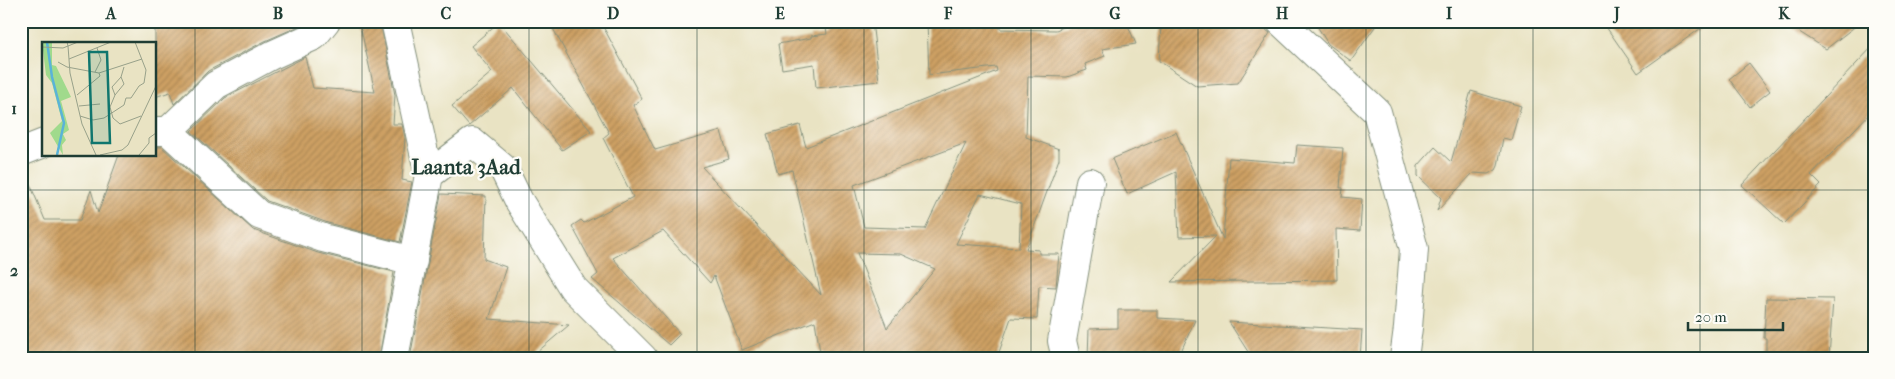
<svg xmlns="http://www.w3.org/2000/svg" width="1895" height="379" viewBox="0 0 1895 379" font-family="'IM FELL French Canon',serif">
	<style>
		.building { fill: url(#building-hatch); fill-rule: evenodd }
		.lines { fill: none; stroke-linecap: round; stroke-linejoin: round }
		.minor-casing { stroke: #84907c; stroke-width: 30 }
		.minor { stroke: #fff; stroke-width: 28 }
		.grid { fill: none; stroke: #1f3d34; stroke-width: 1; stroke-opacity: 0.55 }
		.labels { text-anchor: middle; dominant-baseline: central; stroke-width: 4.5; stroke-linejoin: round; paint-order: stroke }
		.district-label { font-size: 21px; font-weight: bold; fill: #1f3d34; stroke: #fdfcf7 }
		.inset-river { fill: none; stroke: #5ab3d8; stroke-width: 2.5 }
		.inset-road { fill: none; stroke: #98a18a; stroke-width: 1 }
		.view { fill: #0f766e; fill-opacity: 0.15; stroke: #0f766e; stroke-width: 2.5 }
		.inset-edge { fill: none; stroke: #1f3d34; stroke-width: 2.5 }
		.neatline { fill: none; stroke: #1f3d34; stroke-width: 2 }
		.grid-label { font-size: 16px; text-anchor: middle; font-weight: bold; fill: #1f3d34 }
	</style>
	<defs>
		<pattern id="building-hatch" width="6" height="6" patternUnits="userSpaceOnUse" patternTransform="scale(1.25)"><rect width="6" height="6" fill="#cea063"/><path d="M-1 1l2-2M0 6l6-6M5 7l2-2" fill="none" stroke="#a78452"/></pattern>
	</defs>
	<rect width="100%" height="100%" fill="#fdfcf7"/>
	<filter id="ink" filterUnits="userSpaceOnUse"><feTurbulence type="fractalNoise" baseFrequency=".02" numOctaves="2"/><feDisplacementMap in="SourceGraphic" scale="10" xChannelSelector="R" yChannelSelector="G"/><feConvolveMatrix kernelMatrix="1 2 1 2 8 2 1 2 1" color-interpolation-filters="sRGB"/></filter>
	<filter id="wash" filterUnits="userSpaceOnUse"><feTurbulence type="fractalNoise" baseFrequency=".0096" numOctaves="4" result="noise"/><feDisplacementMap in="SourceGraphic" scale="20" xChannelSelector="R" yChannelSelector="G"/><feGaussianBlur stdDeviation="1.12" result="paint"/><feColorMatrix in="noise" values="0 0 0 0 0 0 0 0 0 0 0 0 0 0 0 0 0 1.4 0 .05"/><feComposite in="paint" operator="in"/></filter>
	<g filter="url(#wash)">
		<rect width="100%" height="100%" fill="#e9e3c3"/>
		<g id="blocks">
			<path class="building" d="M155,21h140l2,6 -32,14 -57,30 -34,33 -4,-12 -15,5z
				M359,21h21l15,74 -2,29h9l3,13 -3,43 10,2 -12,60 -72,-19 -61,-22 -76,-70 34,-33 80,-41 8,31 62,4z
				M549,21h51l42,78 -9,6 22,45 66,-19 8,28 -27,8 119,128 -29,-125 -14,4 -11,-40 33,-9 6,22 191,-76 -1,-4 -67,8 -2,-54h73v8l56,1 23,-9h47l10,23 -34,5 3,7 -20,8 2,6 -20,7 -39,-1 -2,61 33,12v10l-33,90 13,1v4h20l-3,33 -17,-1 -2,33 -26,-1 -14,40h-157l-20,-6 -5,-31 -73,29 -28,-74 -4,7 -47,-52 -50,27 67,76 -11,11 -77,-66 6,-5 -26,-48 9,-6 3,3 49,-26 -30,-59 6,-5zM966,143l-41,86 -61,-2 -10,-42zM980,194l41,10 -2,44 -63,-4zM857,253l44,1 34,15 -48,59z
				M825,21h47l7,60 -63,7 -2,-24 -32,5 -4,-25 33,-6v-2l16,-2z
				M1224,21h30l16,12 -32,50 -41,3 -38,-25 2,-38 60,3z
				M1314,21h65l-28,40 -23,-17z
				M1602,21h109l-73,52z
				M1782,21h80l-36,28z
				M499,22l92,109 -29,19 -49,-62 -44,38 -17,-20 40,-34 -21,-26z
				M1874,45v64l-63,66 10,10 -37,39 -42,-39z
				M1749,63l21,28 -20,16 -21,-28z
				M1471,91l50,15 -10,34 -8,-2 -5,28 -2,4 -8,4 -15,-1 -36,38 4,-13 -23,-22v-10l17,-19 16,15z
				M1176,132l47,107 6,-81 66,5 2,-18 46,3 -3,40h3l-1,9 20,2 -2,32 -24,-2 1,51 -166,2 45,-46 -37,1 -3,-65 -49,22 -15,-35z
				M155,147h7l91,83 65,23 76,19 -15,86h-358v-191h2l22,53h35l11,-30 7,23 21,-58h36z
				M441,194l45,2 -2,63 22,8 -17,52 80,6 -39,33h-120z
				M1766,298l67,1 -4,59h-63v-20h-2z
				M1118,310h39v8l38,2 -17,38h-90l1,-29 29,-1z
				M1229,322l133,8 -2,28h-108z"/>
		</g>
	</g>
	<g filter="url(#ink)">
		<use href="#blocks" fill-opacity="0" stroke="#84907c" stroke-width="1"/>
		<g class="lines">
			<g class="minor-casing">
				<path id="minor" d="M1280,21l97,91 37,137 -6,79 -4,30
					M155,131h13l91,84 64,23 90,23
					M168,131l48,-46 56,-30 42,-19 12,-15
					M21,152l23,-9
					M429,175l43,-33 31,26 16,33 54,87 70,70
					M394,358l35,-183 -34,-154
					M1066,358l-4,-17 28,-159"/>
			</g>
			<use href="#minor" class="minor"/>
		</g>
	</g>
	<path class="grid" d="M195,21v337M362,21v337M529,21v337M697,21v337M864,21v337M1031,21v337M1198,21v337M1366,21v337M1533,21v337M1700,21v337M21,190h1853"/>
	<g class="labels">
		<g class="district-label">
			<text x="466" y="167">Laanta 3Aad</text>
		</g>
	</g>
	<g transform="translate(42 42)">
		<rect width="114" height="114" fill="#e9e3c3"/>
		<path d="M0,0h10v23l4,1 15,31 -10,4 8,29 -6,4 3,6 -4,5 1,10 -13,-22 12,-12 -10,-38 -6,-8z" fill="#a0da8c"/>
		<path class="inset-river" d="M5,0l5,35 12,46 -7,32"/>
		<path class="inset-road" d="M36,0l-10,4 2,27 12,51 14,31M0,5l21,1 5,-2 -1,-4M27,17l42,-17M16,20l9,5 32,6 43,-14M82,25l-3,10 -9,10 3,8 -5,12 3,11 7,6 21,-8M53,30l6,-12 -4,-12M35,53l23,-19 -1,-3M73,53l9,-11 -3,-7M37,64l21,-2M38,74l13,4 11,-2 20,-13 2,-7h5l8,-12 5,-3 2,-13 -11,-28M58,113l22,-5 6,-5 28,-59M97,113l10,-12v-5l7,-5"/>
		<path class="view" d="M47,10h18l3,91h-18z"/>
		<rect width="114" height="114" class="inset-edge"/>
	</g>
	<rect width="1895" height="379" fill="none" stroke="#fdfcf7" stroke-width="55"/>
	<path d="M1688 322v8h95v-8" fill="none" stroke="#1f3d34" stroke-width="2.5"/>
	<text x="1695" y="322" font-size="15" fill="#1f3d34" stroke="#fdfcf7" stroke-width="4" paint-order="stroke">20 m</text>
	<rect x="28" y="28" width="1840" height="324" class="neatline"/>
	<g class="grid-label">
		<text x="111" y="19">A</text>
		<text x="278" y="19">B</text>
		<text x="446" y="19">C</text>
		<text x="613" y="19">D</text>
		<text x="780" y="19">E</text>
		<text x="948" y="19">F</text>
		<text x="1115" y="19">G</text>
		<text x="1282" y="19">H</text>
		<text x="1449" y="19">I</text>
		<text x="1617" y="19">J</text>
		<text x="1784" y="19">K</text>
		<text x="14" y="114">1</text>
		<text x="14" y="276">2</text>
	</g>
</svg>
